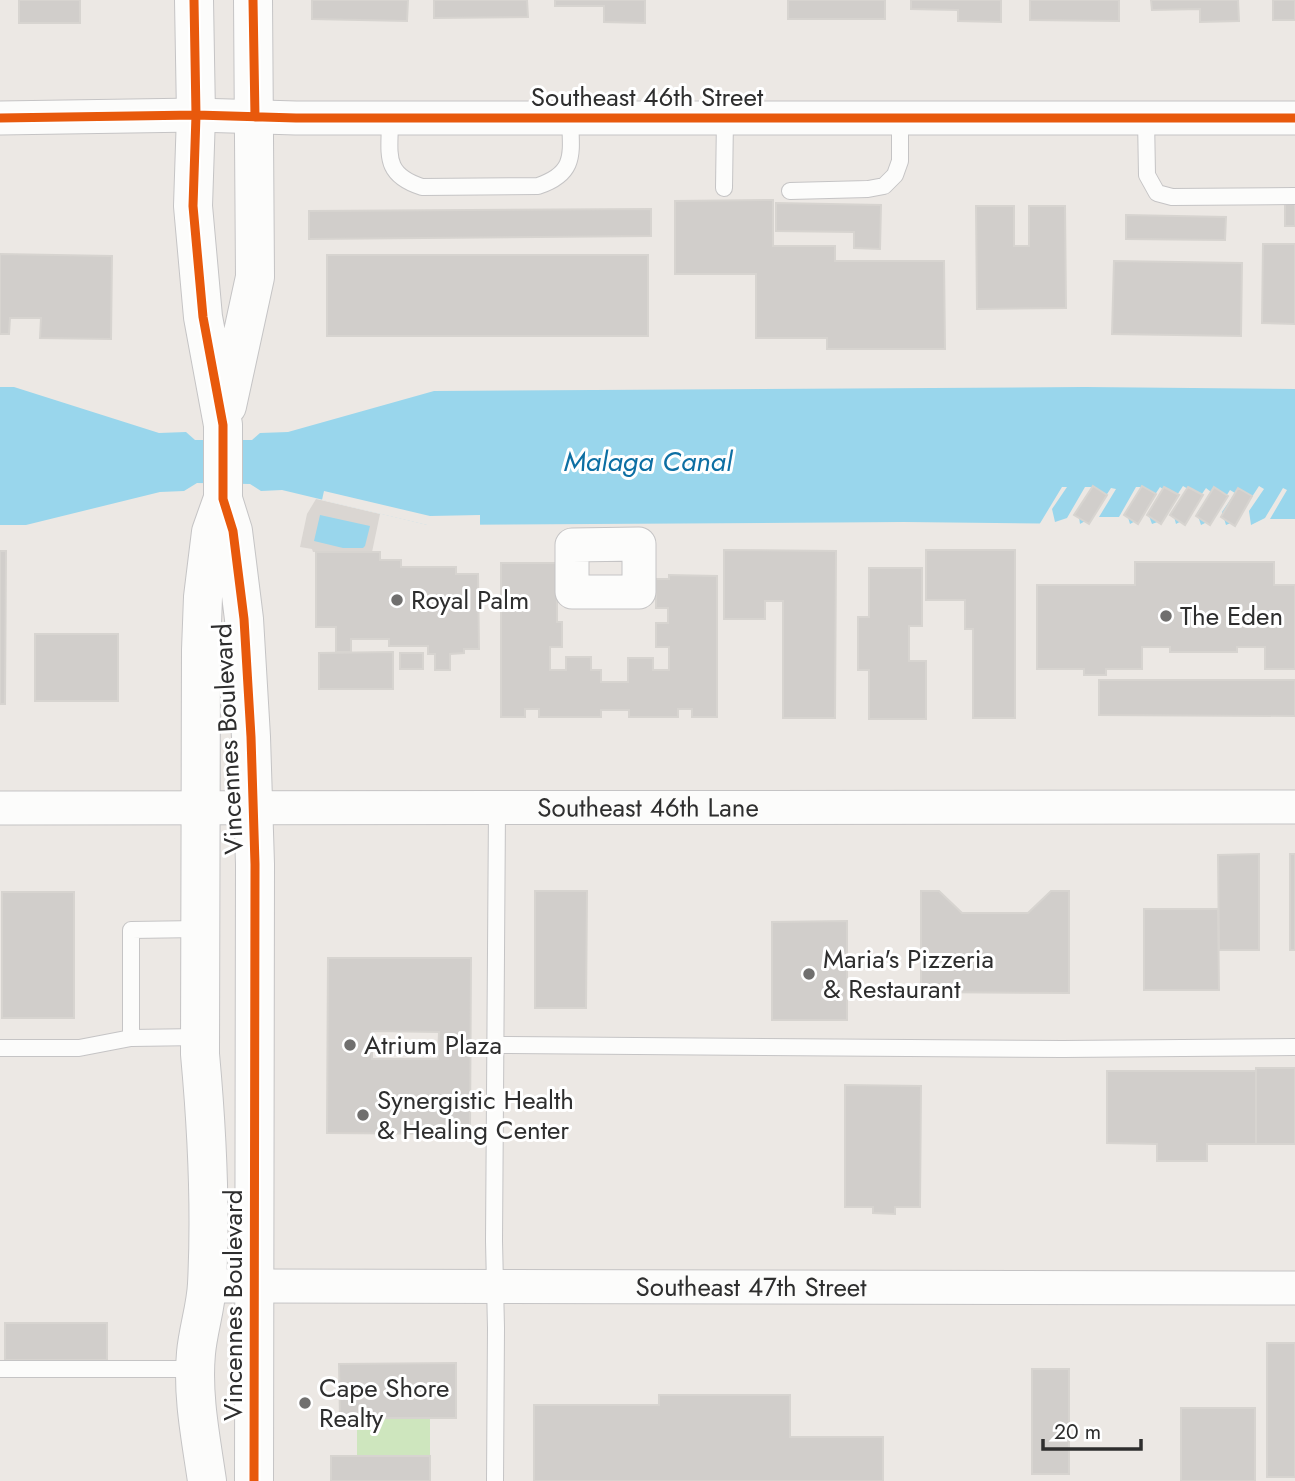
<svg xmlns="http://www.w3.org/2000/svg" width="1295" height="1481" viewBox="0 0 1295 1481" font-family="Jost,sans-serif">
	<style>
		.green { fill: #cee6be }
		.plaza { fill: #dad6d2 }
		.water { fill: #99d6ec }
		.pier { fill: #ece8e4 }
		.building { fill: #d1cecb; stroke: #d7d4d0; stroke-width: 2; fill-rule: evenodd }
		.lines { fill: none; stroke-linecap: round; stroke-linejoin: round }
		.lane-casing { stroke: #c5c4c5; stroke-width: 18 }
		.street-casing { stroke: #c5c4c5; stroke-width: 35 }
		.secondary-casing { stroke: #c5c4c5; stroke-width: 40 }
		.lane { stroke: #fcfcfb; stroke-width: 16 }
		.street { stroke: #fcfcfb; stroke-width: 33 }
		.secondary { stroke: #fcfcfb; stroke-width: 38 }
		.cycleway-casing { stroke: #fff; stroke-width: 13 }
		.cycleway { stroke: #e8590c; stroke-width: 9 }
		.poi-dot { fill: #706f6e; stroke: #fff; stroke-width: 2.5 }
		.labels { text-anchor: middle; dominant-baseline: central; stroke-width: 6; stroke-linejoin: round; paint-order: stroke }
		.street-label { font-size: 26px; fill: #2e2e2e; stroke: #fff }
		.poi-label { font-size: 26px; fill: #2e2e2e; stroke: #fff; text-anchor: start }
		.water-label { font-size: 28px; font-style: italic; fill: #0d6fa3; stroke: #fff }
	</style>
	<rect width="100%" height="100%" fill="#ece8e4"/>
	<path class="green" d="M357,1418h73v38h-73z"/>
	<path class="plaza" d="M316,499l64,15 -8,38h-59l-1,-3 -12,-2 7,-33z"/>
	<path class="water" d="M0,387h14l145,46 27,-1 9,8h57l8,-7 28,-1 146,-41 651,-4 210,2v137l-391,-4 -476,3 -146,-35 -21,1 -11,-7 -53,-1 -13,8 -24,1 -134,33h-26z
		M320,515l50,11 -5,20 -2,2h-20l-29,-7z"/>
	<path class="pier" d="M1183,486l5,3 -15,24 3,11 9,-5 21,-31 5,4 -14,21 4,12 10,-5 19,-30 5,3 -13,19 4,13 11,-5 22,-34 5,3 -15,22 2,14 14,-7 18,-30 4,2 -17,29h25v9l-256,-3 23,-38h5l-15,22 3,13 12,-4 18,-31h7l-14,23 2,14 12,-7 19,-29 5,1 -17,28h20l17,-30h7l-16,27 3,10 9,-5 21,-32 4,3 -15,26 3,8 8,-3z
		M324,491l106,25 50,-1v10h-53l-105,-25z"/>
	<path class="building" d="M19,0h61v23h-61z
		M312,0h96l-1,21 -95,-2z
		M434,0h93l1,17 -94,1z
		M555,0h90v23l-41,-1v-16h-49z
		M788,0h97v19h-97z
		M911,0h90v22l-43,-1v-11l-47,-1z
		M1030,0h89v21l-89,-1z
		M1151,0h87l1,21 -39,1v-13l-48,1z
		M1273,0h22v20h-22z
		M773,200v46h62v15h109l1,88h-118v-11h-71v-64h-81v-73z
		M776,203l105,2 -1,44 -26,-1v-16l-78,-1z
		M1285,204h10v22h-10z
		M976,206h38v40h15v-40h36l1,102 -89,1z
		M651,209v27l-342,3v-28z
		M1126,215l100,2 -1,23 -99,-1z
		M1263,244h32v80l-33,-1z
		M0,254l112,2 -1,83 -71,-1 1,-20h-31l-1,16h-9z
		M327,255h321v81h-321z
		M1114,261l128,2 -1,73 -129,-2z
		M1093,486l14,9 -18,29 -15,-9z
		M1142,486l14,8 -18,30 -14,-9z
		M1164,487l15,8 -18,29 -14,-9z
		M1188,487l15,8 -18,30 -15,-10z
		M1214,487l14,9 -18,29 -14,-9z
		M1238,488l14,8 -17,30 -14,-9z
		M724,550l112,1 -1,167h-52v-117h-18v18h-41z
		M926,550h89v168h-42v-89h-8v-29h-39z
		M0,551h6l-1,153h-5z
		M316,552h64v8h21v7h55v7h22l1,75h-15v4l-14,1v16h-15v-16h-7v-8h-39v-7h-38v13h-15v-25h-20z
		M1135,562h139v23h21v84h-30v-22h-28v5h-67v-5h-28v22h-36v6h-22v-6h-47v-84h98z
		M501,563h56v59h5v25h-12v23h16v-13h25v13h10v12h27v-24h25v12h16v-23h-13v-24h12v-15h-12v-29h13v-4l48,1v141h-25v-8h-14v8h-49v-7h-28v7h-62v-8h-14v8h-24z
		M869,568h53v58h-13v35h17v58h-57v-49h-11v-53h11z
		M35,634h83v67h-83z
		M393,652v37h-74v-36z
		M400,653h23v16h-23z
		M1099,680h196v36l-196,-1z
		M1259,854v96h-40l-1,-95z
		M1290,854h5v96h-5z
		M535,891h52l-1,117h-51z
		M921,891h18l23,22h66l23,-22h18v102l-148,-1z
		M2,892h72v126h-72z
		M1144,909h74l1,81h-75z
		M847,921v99h-75v-98z
		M328,958h143l-1,176 -143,-1zM372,1031l67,1 -1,27h-66z
		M1256,1068h39v76h-39z
		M1107,1071h149v73h-49v17h-50v-17l-50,-1z
		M845,1085l76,1 -1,121h-25v7l-22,-1v-6h-28z
		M5,1323h102v37h-102z
		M1267,1343h28v134h-28z
		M456,1363v55h-116l-1,-54z
		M1032,1369h37v105h-37z
		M659,1395h131v42h93v44h-349v-76h125z
		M1181,1408h74v73h-74z
		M331,1456h99v25h-99z"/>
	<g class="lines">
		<g class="lane-casing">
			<path id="lane" d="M390,118c0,36 -8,56 32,69l116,-1c39,-13 33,-33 32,-68
				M1146,118l1,57 10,18 15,4 123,-1
				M724,188l1,-70
				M790,191l78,-2 16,-3 11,-11 5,-14v-43
				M131,1038v-108l68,-1
				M496,1045l567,4 232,-2
				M0,1048h79l52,-10 69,-1
				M0,1369h196
				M495,1481l1,-153 -2,-87 3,-433"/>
		</g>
		<g class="street-casing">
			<g id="street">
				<path d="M0,118l196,-3 100,3h999"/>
				<path d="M639,544v48h-67v-47z"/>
				<path id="s1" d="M0,808l1295,-1"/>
				<path id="s2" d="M207,1286l1088,2"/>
			</g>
		</g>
		<g class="secondary-casing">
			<path id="secondary" d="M194,0l2,115 -3,91 10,111 20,108v74l10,32 11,88 7,118 4,127 -1,617
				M227,406l28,-129 -2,-277
				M207,1481c-6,-42 -15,-85 -11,-128 2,-23 10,-46 11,-69 4,-77 0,-154 -7,-230l1,-404 2,-53 8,-65 11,-31"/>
		</g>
		<use href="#lane" class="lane"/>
		<use href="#street" class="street"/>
		<use href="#secondary" class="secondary"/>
		<g class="cycleway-casing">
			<path id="cycleway" d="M194,0l2,115 -3,91 10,111 20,108v74l10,32 11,88 7,118 4,127 -1,617
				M253,0l2,117
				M0,118l196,-3 100,3h999"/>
		</g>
		<use href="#cycleway" class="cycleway"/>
	</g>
	<g class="poi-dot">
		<circle cx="397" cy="600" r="7"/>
		<circle cx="1166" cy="616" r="7"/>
		<circle cx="809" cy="974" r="7"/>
		<circle cx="350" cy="1045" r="7"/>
		<circle cx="363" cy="1115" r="7"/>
		<circle cx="305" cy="1403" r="7"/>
	</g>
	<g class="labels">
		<g class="street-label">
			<text x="647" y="97">Southeast 46th Street</text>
			<text transform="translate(228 739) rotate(-93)">Vincennes Boulevard</text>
			<text stroke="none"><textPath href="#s1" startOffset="648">Southeast 46th Lane</textPath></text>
			<text stroke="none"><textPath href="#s2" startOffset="544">Southeast 47th Street</textPath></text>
			<text transform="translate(233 1305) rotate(-90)">Vincennes Boulevard</text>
		</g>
		<g class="poi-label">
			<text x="411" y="600">Royal Palm</text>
			<text x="1180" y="616">The Eden</text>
			<text x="823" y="959">Maria's Pizzeria<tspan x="823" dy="30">&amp; Restaurant</tspan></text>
			<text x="364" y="1045">Atrium Plaza</text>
			<text x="377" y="1100">Synergistic Health<tspan x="377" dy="30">&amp; Healing Center</tspan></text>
			<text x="319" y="1388">Cape Shore<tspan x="319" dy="30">Realty</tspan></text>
		</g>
		<g class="water-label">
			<text x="648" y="461">Malaga Canal</text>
		</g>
	</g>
	<path d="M1043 1439v10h98v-10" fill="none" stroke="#2e2e2e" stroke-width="3.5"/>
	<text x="1054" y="1439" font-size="21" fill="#2e2e2e" stroke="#ffffff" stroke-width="5" paint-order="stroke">20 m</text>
</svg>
